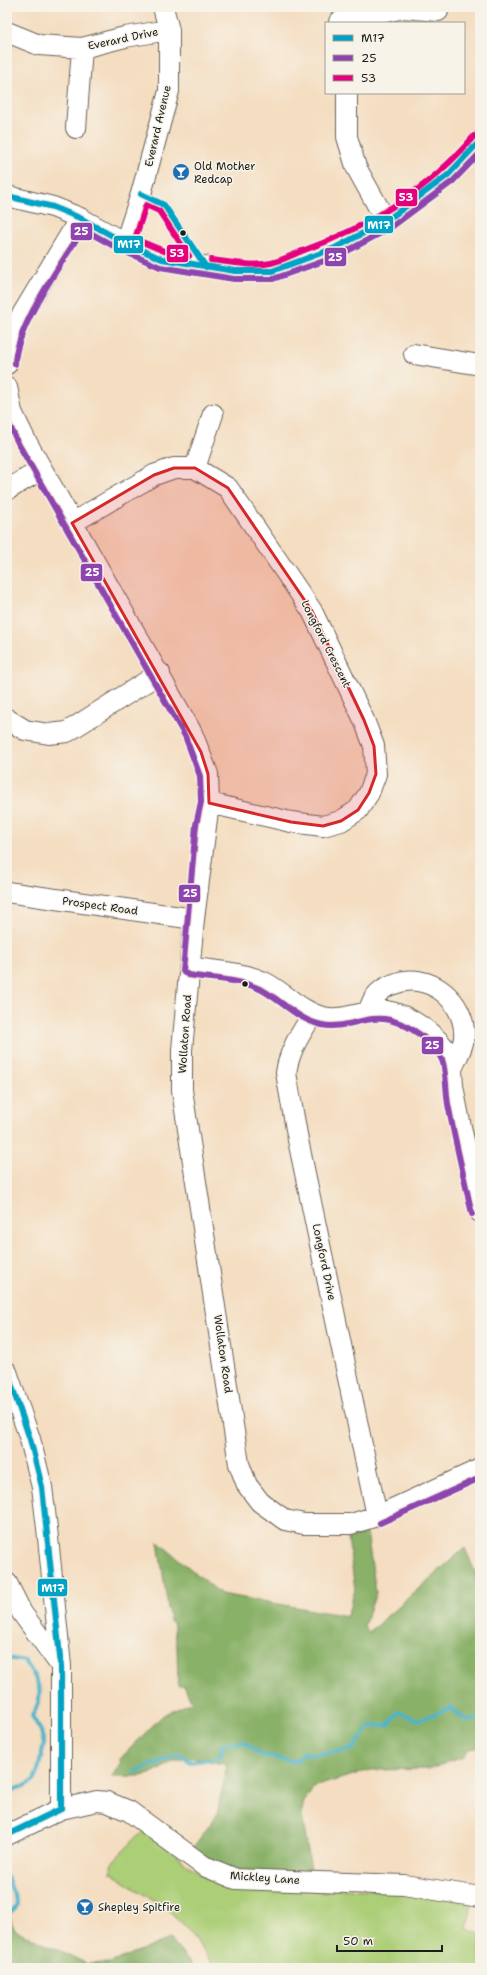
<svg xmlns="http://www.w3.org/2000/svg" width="487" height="1975" viewBox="0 0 487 1975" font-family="'Shantell Sans',sans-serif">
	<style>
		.green { fill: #acce77; stroke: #64754a }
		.forest { fill: #89b168; stroke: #526642 }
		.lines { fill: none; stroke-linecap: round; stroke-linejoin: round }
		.stream { stroke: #4cb4ca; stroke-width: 4 }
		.minor-casing { stroke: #686055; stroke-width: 22 }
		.minor { stroke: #fff; stroke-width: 20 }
		.bus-1-casing { stroke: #f7f3e8; stroke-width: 9 }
		.bus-2-casing { stroke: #f7f3e8; stroke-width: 9 }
		.bus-3-casing { stroke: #f7f3e8; stroke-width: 9 }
		.bus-1 { stroke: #01a2c5; stroke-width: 6 }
		.bus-2 { stroke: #8e44ad; stroke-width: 6 }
		.bus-3 { stroke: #e5007d; stroke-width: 6 }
		.marked { fill: #d62828; fill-opacity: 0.2; stroke: #d62828; stroke-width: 3; stroke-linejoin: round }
		.bus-dot { fill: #1c1c1c; stroke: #f7f3e8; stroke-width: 1.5 }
		.labels { text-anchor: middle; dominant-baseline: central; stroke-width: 3; stroke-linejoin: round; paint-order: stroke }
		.street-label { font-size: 11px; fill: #1c1c1c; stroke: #f7f3e8 }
		.poi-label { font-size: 11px; fill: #1c1c1c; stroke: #f7f3e8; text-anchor: start }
		.line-badge { stroke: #f7f3e8; stroke-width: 1.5 }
		.badge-label { font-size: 11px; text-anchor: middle; font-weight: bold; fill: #fff }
	</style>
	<rect width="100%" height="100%" fill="#f7f3e8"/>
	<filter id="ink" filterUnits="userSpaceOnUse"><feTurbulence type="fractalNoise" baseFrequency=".025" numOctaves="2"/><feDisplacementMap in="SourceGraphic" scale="8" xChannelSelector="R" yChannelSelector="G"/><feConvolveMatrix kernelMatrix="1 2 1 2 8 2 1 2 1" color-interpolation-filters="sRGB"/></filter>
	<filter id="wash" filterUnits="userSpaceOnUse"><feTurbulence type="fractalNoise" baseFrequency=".012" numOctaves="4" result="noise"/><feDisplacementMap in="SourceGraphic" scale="16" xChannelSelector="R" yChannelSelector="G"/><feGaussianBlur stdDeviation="0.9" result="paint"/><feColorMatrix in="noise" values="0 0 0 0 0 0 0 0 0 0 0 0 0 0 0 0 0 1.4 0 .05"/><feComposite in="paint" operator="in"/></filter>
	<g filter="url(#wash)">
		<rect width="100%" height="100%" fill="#f4ddc0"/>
		<path class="green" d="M145,1829c27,21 54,51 88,59l157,2 82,12 -5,27 13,5v34h-264l-31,-42 -16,-15 -59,-39 4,-12z"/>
		<path class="forest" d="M367,1533l9,60 -12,33 5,6 96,-84 15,36v162l-12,4 -5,7 -33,12 -60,1 -57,17 -10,17 -1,11 10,61 -79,-4 -41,-23 25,-34 10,-50 -35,-8 -18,4 -24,13 -9,2h-29l9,-13 -2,-3 43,-44 30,-14 -8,-16h-6l-1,-39 -4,-25 -3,-1 -12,-79 63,52 126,22 8,-26 -7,-52z
			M9,1904l2,18 4,8 73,34 22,-1 60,-24 24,29h-187v-62z"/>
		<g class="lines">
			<path class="stream" d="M7,1658l18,3c14,21 21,32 7,55l9,15 3,13 -6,26 -4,10 -5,4 -22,8
				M135,1772l44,-18 12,8 30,-5 1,-13 22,-2 17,13 34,7 10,-10 6,3 42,-6 17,-23 18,-1 11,-13 20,8 32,-12 15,12 14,-1
				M7,1877l10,26 -1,4 -9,8
				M7,1963l5,5"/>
		</g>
	</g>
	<g filter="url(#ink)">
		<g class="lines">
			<g class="minor-casing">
				<path id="minor" d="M339,22l65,-14 34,3
					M7,32l32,13 43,3 43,-11 44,-7
					M347,93v44l9,30 30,54
					M76,128l6,-80
					M7,196l46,11 27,11 45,25 37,16 73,12h37l63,-23 51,-27 62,-46 22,-22 10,-12
					M125,243l16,-49 28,-103v-61l-6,-23
					M414,354l66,11
					M7,364v-13l13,-33 60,-100
					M7,387l5,25 14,29 166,292 16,41 1,29 -15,116 -12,131v40l57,374 8,21 13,17 25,18 19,4h47l26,-8 103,-47
					M195,468l18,-54
					M7,490l35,-21
					M72,523l82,-48 20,-7h21l33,20 84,123 52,109 10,26 2,28 -7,19 -11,17 -17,11 -18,5 -32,-4 -82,-19
					M7,719l18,11 24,4 18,-2 93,-59
					M7,892l187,27
					M190,967c23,4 52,5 74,15 20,10 37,30 59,35 22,5 41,-8 63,-6 22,3 53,25 63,44 5,11 2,24 5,36 7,40 17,81 26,121
					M368,1012c2,-5 4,-10 6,-14 5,-7 13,-12 20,-14 34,-14 73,17 70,54 -1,10 -8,21 -12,31
					M313,1014c-12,19 -24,36 -27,59l12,67 79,376
					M7,1372l23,67 12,48 5,41 14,138v143
					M7,1583l15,30 39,53
					M7,1835l54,-26 36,-8 10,1 22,9 75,55 32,13 168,6 76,12"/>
			</g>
			<use href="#minor" class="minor"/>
			<g class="bus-1-casing">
				<path id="bus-1" d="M141,194l23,11 42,62
					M7,196l46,11 27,11 45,25 37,16 73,12h37l63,-23 51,-27 62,-46 32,-34
					M7,1372l23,67 12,48 19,179v143
					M7,1835l54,-26"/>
			</g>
			<g class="bus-2-casing">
				<path id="bus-2" d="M15,364c0,-36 48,-103 68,-135l38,21 39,17 74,12h39l65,-23 52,-28 63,-47 27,-28
					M7,420l12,25 166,291 15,40 1,26 -5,23 -13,146 5,4c24,4 52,4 74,15 20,11 36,30 60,35 23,5 45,-11 68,-5 19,5 44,21 52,40 4,9 4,32 6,44 7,37 16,73 24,110
					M380,1523l100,-45"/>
			</g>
			<g class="bus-3-casing">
				<path id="bus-3" d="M146,205l13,6 30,45 -25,-5 -29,-12z
					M211,260c18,2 41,7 60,3 10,-2 21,-8 31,-12 65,-23 128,-62 172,-115"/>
			</g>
			<use href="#bus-1" class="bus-1"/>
			<use href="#bus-2" class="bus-2"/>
			<use href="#bus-3" class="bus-3"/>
		</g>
	</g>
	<path class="marked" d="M174,468h21l33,20 84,123 52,109 10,26 2,28 -7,19 -11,17 -17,11 -18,5 -32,-4 -82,-19 -1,-29 -7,-22 -129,-229 82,-48z"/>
	<defs>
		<g id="bar-disc" transform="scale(0.9)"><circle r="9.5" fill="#1f6fb2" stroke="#f7f3e8"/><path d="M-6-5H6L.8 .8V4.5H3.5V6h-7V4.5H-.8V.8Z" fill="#fff"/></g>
	</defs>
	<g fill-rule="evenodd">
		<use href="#bar-disc" x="181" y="172"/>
		<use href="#bar-disc" x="85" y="1907"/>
	</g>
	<g class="bus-dot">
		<circle cx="183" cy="233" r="3.5"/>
		<circle cx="245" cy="984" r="3.5"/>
	</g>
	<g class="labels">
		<g class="street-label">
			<text transform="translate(123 39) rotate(-12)">Everard Drive</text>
			<text transform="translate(158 126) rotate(-77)">Everard Avenue</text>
			<text transform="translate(326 644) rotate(63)">Longford Crescent</text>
			<text transform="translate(100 906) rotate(8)">Prospect Road</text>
			<text transform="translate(185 1034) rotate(-86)">Wollaton Road</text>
			<text transform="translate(324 1262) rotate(78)">Longford Drive</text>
			<text transform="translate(223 1354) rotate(82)">Wollaton Road</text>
			<text transform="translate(265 1878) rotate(4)">Mickley Lane</text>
		</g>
		<g class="poi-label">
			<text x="194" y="166">Old Mother<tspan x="194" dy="13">Redcap</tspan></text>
			<text x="98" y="1907">Shepley Spitfire</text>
		</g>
	</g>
	<g class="line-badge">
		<rect x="395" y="188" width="23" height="19" rx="4" fill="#e5007d"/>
		<rect x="364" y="215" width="30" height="19" rx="4" fill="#01a2c5"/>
		<rect x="70" y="222" width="23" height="19" rx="4" fill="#8e44ad"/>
		<rect x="113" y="235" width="31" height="19" rx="4" fill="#01a2c5"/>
		<rect x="166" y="244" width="23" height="19" rx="4" fill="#e5007d"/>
		<rect x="324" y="247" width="23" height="20" rx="4" fill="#8e44ad"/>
		<rect x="80" y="563" width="23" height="19" rx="4" fill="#8e44ad"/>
		<rect x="178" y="884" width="23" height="19" rx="4" fill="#8e44ad"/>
		<rect x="421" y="1036" width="23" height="19" rx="4" fill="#8e44ad"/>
		<rect x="37" y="1578" width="31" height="19" rx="4" fill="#01a2c5"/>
	</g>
	<g class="badge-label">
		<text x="406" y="201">53</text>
		<text x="379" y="229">M17</text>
		<text x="81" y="235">25</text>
		<text x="129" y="248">M17</text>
		<text x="177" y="257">53</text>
		<text x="335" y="261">25</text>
		<text x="92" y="576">25</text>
		<text x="190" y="897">25</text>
		<text x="432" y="1049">25</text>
		<text x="53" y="1592">M17</text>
	</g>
	<rect width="487" height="1975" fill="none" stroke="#f7f3e8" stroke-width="24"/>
	<rect x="325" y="22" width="140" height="72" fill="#f7f3e8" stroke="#9f9d96"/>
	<rect x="333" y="35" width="20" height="6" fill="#01a2c5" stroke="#9f9d96"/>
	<text x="361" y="42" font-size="12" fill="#1c1c1c">M17</text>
	<rect x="333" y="55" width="20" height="6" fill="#8e44ad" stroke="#9f9d96"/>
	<text x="361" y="62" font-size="12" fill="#1c1c1c">25</text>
	<rect x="333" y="75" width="20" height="6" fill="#e5007d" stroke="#9f9d96"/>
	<text x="361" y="82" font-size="12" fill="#1c1c1c">53</text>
	<path d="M337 1945v6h105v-6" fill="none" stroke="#1c1c1c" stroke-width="2"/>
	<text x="343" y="1945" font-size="12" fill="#1c1c1c" stroke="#f7f3e8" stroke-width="3" paint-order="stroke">50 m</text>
</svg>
